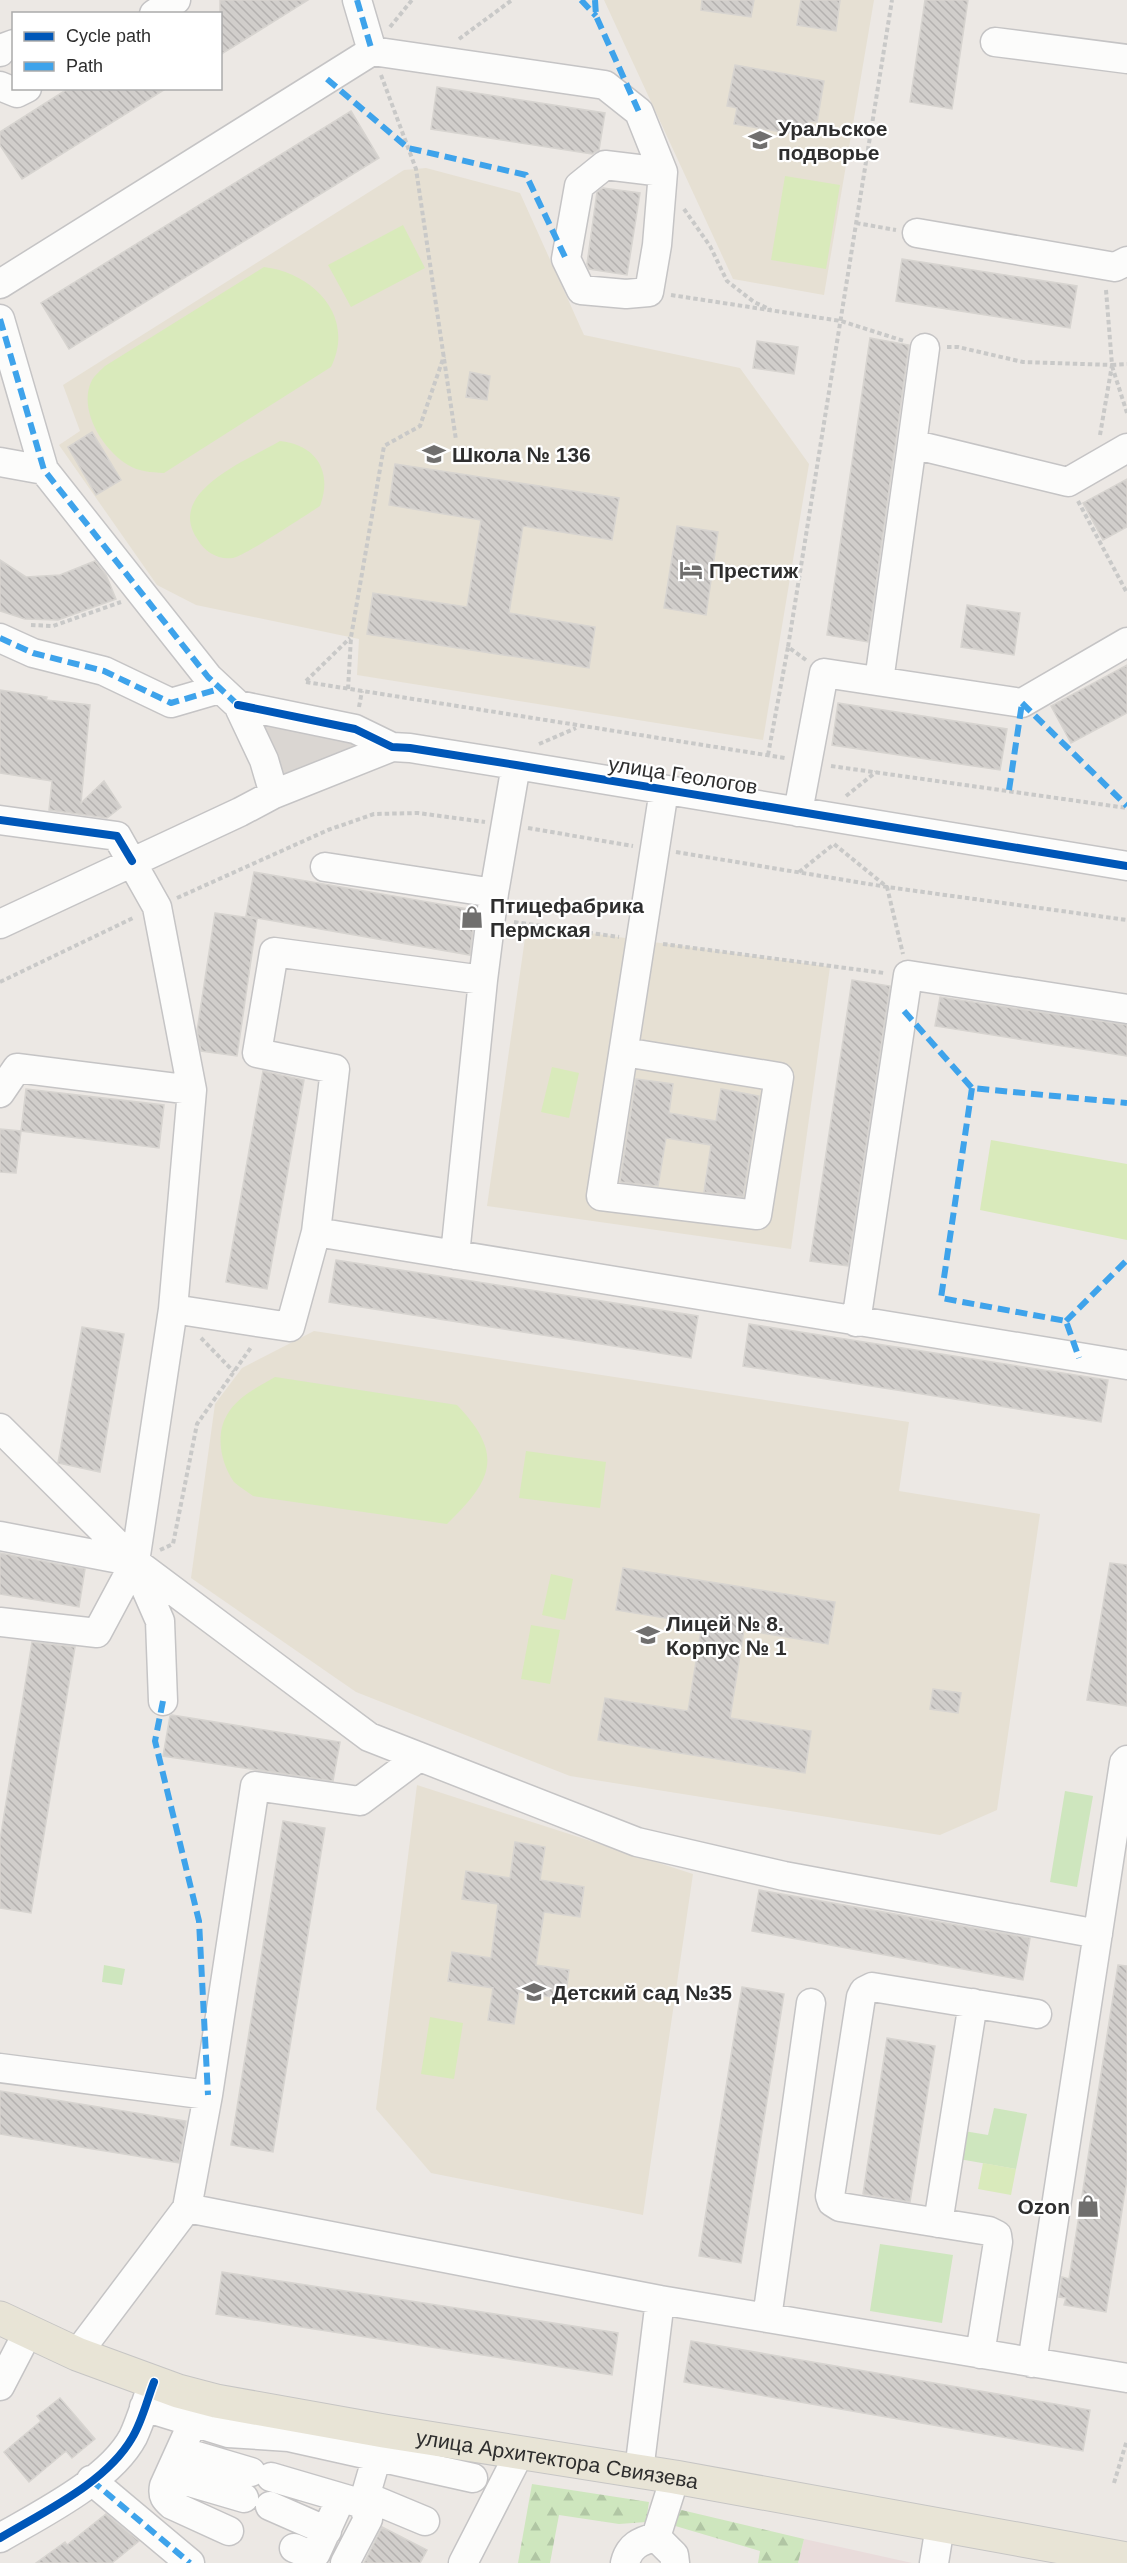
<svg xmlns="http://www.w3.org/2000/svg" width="1127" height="2563" viewBox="0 0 1127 2563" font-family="Arial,sans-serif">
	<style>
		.education { fill: #e6e0d3 }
		.medical { fill: #e9dcdb }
		.forest { fill: url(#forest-firs) }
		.park { fill: #cee6be }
		.pitch { fill: #d9eabb }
		.plaza { fill: #dad6d2 }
		.building { fill: url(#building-back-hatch); stroke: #d7d4d0; stroke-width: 1.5 }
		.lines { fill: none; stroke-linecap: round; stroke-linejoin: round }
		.minor-casing { stroke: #c5c4c5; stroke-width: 31 }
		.major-casing { stroke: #c6c5c4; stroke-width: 35 }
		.path { stroke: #c9c9c8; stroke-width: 4; stroke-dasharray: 4.5 3; stroke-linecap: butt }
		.minor { stroke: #fcfcfb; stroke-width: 28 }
		.major { stroke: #e8e4d6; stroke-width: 33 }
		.quiet { stroke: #3ea3eb; stroke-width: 6; stroke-dasharray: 12 6; stroke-linecap: butt }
		.cycleway-casing { stroke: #fff; stroke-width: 11 }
		.cycleway { stroke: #0057b8; stroke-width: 8 }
		.labels { text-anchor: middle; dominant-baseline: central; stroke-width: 4.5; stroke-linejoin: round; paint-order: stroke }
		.poi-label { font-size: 21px; font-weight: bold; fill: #2e2e2e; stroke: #fff; text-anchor: start }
		.street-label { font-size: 21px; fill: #2e2e2e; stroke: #fff }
	</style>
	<defs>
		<pattern id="forest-firs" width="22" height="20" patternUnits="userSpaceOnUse" patternTransform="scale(1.5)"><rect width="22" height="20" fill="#cee6be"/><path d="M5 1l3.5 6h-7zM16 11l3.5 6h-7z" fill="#b1c6a4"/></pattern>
		<pattern id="building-back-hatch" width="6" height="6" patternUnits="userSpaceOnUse" patternTransform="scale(1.5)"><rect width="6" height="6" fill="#d1cecb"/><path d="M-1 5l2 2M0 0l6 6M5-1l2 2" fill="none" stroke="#b4b1af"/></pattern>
	</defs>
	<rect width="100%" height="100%" fill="#ece8e4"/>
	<path class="education" d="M604,0h270l-50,295 -91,-16z
		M426,168l94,25 64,142 156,33 69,96 -46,276 -406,-65 2,-36 -163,-34 -39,-20 -98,-140 21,-14 -17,-46 341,-215z
		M527,924l303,43 -39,282 -304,-43z
		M314,1331l595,91 -10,69 141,23 -43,296 -57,25 -370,-59 -214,-84 -165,-114 24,-174 27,-36z
		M417,1785l276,89 -50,341 -212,-42 -55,-64z"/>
	<path class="medical" d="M804,2539l108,24h-114z"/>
	<path class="forest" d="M532,2484l117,18 -3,20 -27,2 -60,-9 -9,48h-32z
		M673,2508l131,31 -6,24h-40l2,-12 -88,-26z"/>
	<path class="park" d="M1065,1791l28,5 -16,91 -27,-5z
		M104,1965l21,4 -3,16 -20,-3z
		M994,2108l33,6 -11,55 -57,-10 5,-28 24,4z
		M880,2244l73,11 -11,68 -72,-12z"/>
	<path class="pitch" d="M785,176l55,9 -14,84 -55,-9z
		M403,225l22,43 -74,39 -23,-42z
		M264,267c49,6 92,49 67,100l-167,106c-13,-1 -25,-1 -36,-8 -25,-15 -51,-56 -36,-85 3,-5 9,-10 13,-14z
		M280,441c36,4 53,30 40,65 -14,9 -77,51 -87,52 -15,2 -28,-6 -35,-18 -34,-48 50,-80 82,-99z
		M552,1067l27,6 -10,45 -28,-6z
		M991,1140l136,24v76l-147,-30z
		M275,1377l182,28c48,50 35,75 -10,119l-194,-28c-6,-5 -14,-9 -19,-14 -13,-18 -19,-47 -7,-67 10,-18 31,-28 48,-38z
		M526,1451l80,11 -6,46 -81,-10z
		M551,1574l22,5 -8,41 -23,-5z
		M531,1625l29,5 -10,54 -29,-5z
		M430,2017l33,6 -9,56 -33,-5z
		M983,2163l33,6 -5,26 -33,-6z"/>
	<path class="plaza" d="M238,705l154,42 -118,47z"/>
	<path class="building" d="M220,0h88l-88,55z
		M702,0h52l-3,17 -50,-7z
		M801,0h39l-4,31 -39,-6z
		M925,0h43l-16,109 -42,-7z
		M735,65l89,16 -7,41 -8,-1 -3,15 -72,-12 3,-16 -10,-2z
		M437,87l168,26 -6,37 -7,4 -161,-25z
		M69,88h98l-145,91 -22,-34v-13z
		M351,111l28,47 -310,191 -28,-46z
		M603,188l37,5 -13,82 -38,-6 -2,-5 10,-72z
		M902,259l175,27 -7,42 -174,-27z
		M870,338l39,7 -41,297 -41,-7z
		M757,341l41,6 -4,27 -41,-6z
		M470,372l20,4 -3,24 -21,-3z
		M92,432l29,48 -25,15 -28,-48z
		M395,464l224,34 -7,42 -89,-14 -14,87 86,14 -6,41 -222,-34 6,-41 94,14 14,-87 -92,-15z
		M1127,479v48l-24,13 -20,-37z
		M677,526l41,6 -12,83 -42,-7z
		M0,560l26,17 34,-2 35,-14 11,14 10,24 -58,21 -33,-1 -25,-8z
		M967,605l53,8 -6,42 -53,-8z
		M1127,665v48l-56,30 -20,-37z
		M0,690l47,7 -1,3 44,5 -9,98 23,-22 17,26 -14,11 -58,-8 3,-29 -52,-8z
		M838,703l169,26 -7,41 -168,-25z
		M254,872l221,38 -5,45 -224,-39z
		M215,913l42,6 -20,137 -36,-5 -4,-20z
		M852,980l38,6 -42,280 -38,-5z
		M940,997l187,28v31l-192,-30z
		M263,1071l41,9 -37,209 -41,-7z
		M636,1079l37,5 -4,29 47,8 5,-32 38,7 -16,101 -39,-5 7,-47 -45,-7 -8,48 -38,-4z
		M26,1089l138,16 -5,43 -138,-17z
		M0,1129l21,2 -5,42 -16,-1z
		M336,1260l362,56 -7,42 -362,-56z
		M749,1324l359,56 -7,42 -358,-56z
		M82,1327l42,7 -24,138 -42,-9z
		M0,1553l85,16 -6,38 -79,-13z
		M1110,1563l17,2v141l-40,-6z
		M623,1568l212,34 -7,42 -84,-14 -14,88 81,13 -6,42 -207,-33 7,-42 83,13 14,-87 -86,-14z
		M32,1642l43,5 -44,266 -31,-5v-68z
		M933,1689l28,4 -3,20 -28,-4z
		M172,1715l168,27 -7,39 -170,-25 7,-40z
		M283,1821l42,7 -52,324 -42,-7z
		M515,1842l30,5 -5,33 44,7 -4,30 -36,-5 -8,53 33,5 -4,29 -46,-7 -5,32 -26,-4 5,-32 -45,-7 4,-29 39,6 7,-54 -36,-5 4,-28 44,7z
		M759,1890l271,48 -7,42 -271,-49z
		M1118,1965l9,1v213l-21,133 -42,-7 2,-7 -7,-1 3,-20 7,2z
		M742,1987l42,7 -43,269 -42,-7z
		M887,2038l48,8 -25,156 -47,-8z
		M0,2091l186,30 -7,42 -179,-29z
		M222,2272l396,61 -6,42 -396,-61z
		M691,2341l399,69 -7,41 -399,-69z
		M60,2398l35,41 -23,19 -6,-7 -37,31 -25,-30 37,-31 -4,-5z
		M106,2514l33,27 -27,22h-76l29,-21 2,3z
		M382,2527l45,23 -7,13h-56z"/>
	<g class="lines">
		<g class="minor-casing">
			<path id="minor" d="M357,0l15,51
				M154,14l22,-14
				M995,42l132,17
				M0,52l3,-4 11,-4
				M0,86l17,7 10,-5
				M917,233l198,34 12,-6
				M0,284l372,-233 233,34 34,27 24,60 -6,73 -8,47 -23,2 -45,-4 -15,-31 13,-73 26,-21 58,7
				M0,319l44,151 164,207 30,28 26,55 10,34
				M912,444l13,-96
				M0,462l44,8
				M0,638l33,15 71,18 67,32 48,-14
				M879,681l33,-237 156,38 59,-34
				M238,705l117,24 37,18 18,1 106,17 611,101
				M798,812l26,-139 198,30 105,-61
				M0,820l117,16 40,71 35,183 -19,219 -38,253 -38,71 -97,-11
				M325,867l169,26
				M0,924l240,-112 34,-18 118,-47
				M624,1052l155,25 -22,138 -156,-19 63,-406
				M0,1093l17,-25 175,22
				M316,1232l811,133
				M455,1255l28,-275
				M173,1309l117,18 26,-95 19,-163 -78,-16 17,-101 209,28 11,-87 22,-128
				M856,1322l52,-347 219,34
				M0,1428l135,134 234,175 268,105 147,34 314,58
				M0,1536l135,26
				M135,1564l25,57 3,80
				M0,2068l208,27
				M187,2208l21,-113 47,-309 105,15 59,-44
				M938,2223l35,-220
				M660,2300l467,78
				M767,2318l44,-315
				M77,2354l110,-146 473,92 -21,171
				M980,2354l18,-112 -1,-7 -8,-4 -149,-24 -8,-5 -2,-6 31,-199 3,-6 8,-4 165,27
				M1032,2363l92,-600 3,-3
				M0,2386l28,-54
				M144,2407l84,26 61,4 184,41
				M193,2422l-29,64c-2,10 1,13 8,19l57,26
				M180,2451l71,21
				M169,2476l75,22
				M271,2477l92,27
				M91,2480l99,83
				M365,2496l60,25
				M270,2506l57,25
				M656,2537l19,-60
				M0,2538c41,-24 110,-58 133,-101 7,-15 12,-32 18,-48
				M294,2548l12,5h10l25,-55
				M345,2563l23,-44 -5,-15 19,-65
				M463,2563l57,-111
				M625,2563c4,-17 15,-22 31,-26l18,18 1,8
				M934,2563l6,-37"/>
		</g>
		<g class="major-casing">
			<g id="major">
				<path id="s1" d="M0,2318l77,36 101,37 38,10 168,30 291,46 452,82"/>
			</g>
		</g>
		<path class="path" d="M390,27l22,-27
			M459,39l53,-39
			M381,75l35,94 40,271
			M684,209l26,37 17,35 27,21 17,8
			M856,223l40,7
			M1106,290l6,75 15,-1
			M671,295l170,26 63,20
			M947,347h11l65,15 89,3
			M1112,366l15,47
			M1100,435l12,-70
			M1078,501l49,92
			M31,625l22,1 68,-24
			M806,660l-18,-13 104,-647
			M306,681l44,-43
			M306,682l479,76
			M348,689l3,-52 33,-191 36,-20 24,-70
			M359,707l3,-16
			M539,744l37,-16
			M768,755l20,-108
			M831,766l296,42
			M846,796l30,-24
			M528,828l105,18
			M676,852l211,35 240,33
			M799,872l35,-28 53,43 16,67
			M177,898l151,-68 46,-16 44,-1 67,9
			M514,922l105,15
			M663,944l221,29
			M0,982l135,-65
			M201,1338l33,34
			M160,1550l13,-6 24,-120 55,-78
			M1114,2483l13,-43"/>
		<use href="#minor" class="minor"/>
		<use href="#major" class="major"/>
		<path class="quiet" d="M357,0l15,51
			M581,0l15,16
			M595,0l1,16 43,96
			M327,79l81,69 118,27 40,84
			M0,319l44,151 164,207 30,28
			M0,638l33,15 71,18 67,32 48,-14
			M1022,703l105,103
			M1009,790l13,-87
			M904,1011l68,77 155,15
			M972,1088l-31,210 125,23 13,37
			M1066,1321l61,-61
			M163,1701l-8,40 44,180 9,174
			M91,2480l99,83"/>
		<g class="cycleway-casing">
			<path id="cycleway" d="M238,705l117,24 37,18 18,1 106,17 611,101
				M0,820l117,16 15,25
				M0,2538c43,-26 106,-55 132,-100 10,-16 15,-38 22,-56"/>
		</g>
		<use href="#cycleway" class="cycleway"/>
	</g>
	<defs>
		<g id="school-bare" transform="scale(1.8)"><path d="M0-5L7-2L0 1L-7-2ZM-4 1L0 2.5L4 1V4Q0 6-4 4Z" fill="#706f6e" stroke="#fff" stroke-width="2.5" paint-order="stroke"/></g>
		<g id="hotel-bare" transform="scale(1.8)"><path d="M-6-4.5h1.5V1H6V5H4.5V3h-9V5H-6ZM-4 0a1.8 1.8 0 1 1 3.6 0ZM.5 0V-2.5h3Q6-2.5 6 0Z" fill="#706f6e" stroke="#fff" stroke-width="2.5" paint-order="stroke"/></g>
		<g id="shop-bare" transform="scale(1.8)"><path d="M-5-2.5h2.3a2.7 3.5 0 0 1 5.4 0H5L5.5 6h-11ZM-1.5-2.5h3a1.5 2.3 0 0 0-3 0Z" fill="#706f6e" stroke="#fff" stroke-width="2.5" paint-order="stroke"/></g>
	</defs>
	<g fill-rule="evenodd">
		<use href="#school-bare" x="760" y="140"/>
		<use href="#school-bare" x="434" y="454"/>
		<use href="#hotel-bare" x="691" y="570"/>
		<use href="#shop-bare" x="472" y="917"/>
		<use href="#school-bare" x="648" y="1635"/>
		<use href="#school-bare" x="534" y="1992"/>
		<use href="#shop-bare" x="1088" y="2206"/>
	</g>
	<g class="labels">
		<g class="poi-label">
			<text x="778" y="128">Уральское<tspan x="778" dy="24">подворье</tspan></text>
			<text x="452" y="454">Школа № 136</text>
			<text x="709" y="570">Престиж</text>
			<text x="490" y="905">Птицефабрика<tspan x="490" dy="24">Пермская</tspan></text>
			<text x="666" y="1623">Лицей № 8.<tspan x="666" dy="24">Корпус № 1</tspan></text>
			<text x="552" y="1992">Детский сад №35</text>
			<text x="1070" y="2206" text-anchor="end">Ozon</text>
		</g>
		<g class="street-label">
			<text transform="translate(683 775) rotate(9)">улица Геологов</text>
			<text stroke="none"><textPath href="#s1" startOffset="578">улица Архитектора Свиязева</textPath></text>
		</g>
	</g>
	<rect x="12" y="12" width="210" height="78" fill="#ffffff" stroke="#ababab" stroke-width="1.5"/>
	<rect x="24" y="32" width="30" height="9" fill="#0057b8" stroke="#ababab" stroke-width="1.5"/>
	<text x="66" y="42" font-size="18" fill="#2e2e2e">Cycle path</text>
	<rect x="24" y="62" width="30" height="9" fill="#3ea3eb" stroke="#ababab" stroke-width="1.5"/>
	<text x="66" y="72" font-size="18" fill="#2e2e2e">Path</text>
</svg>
